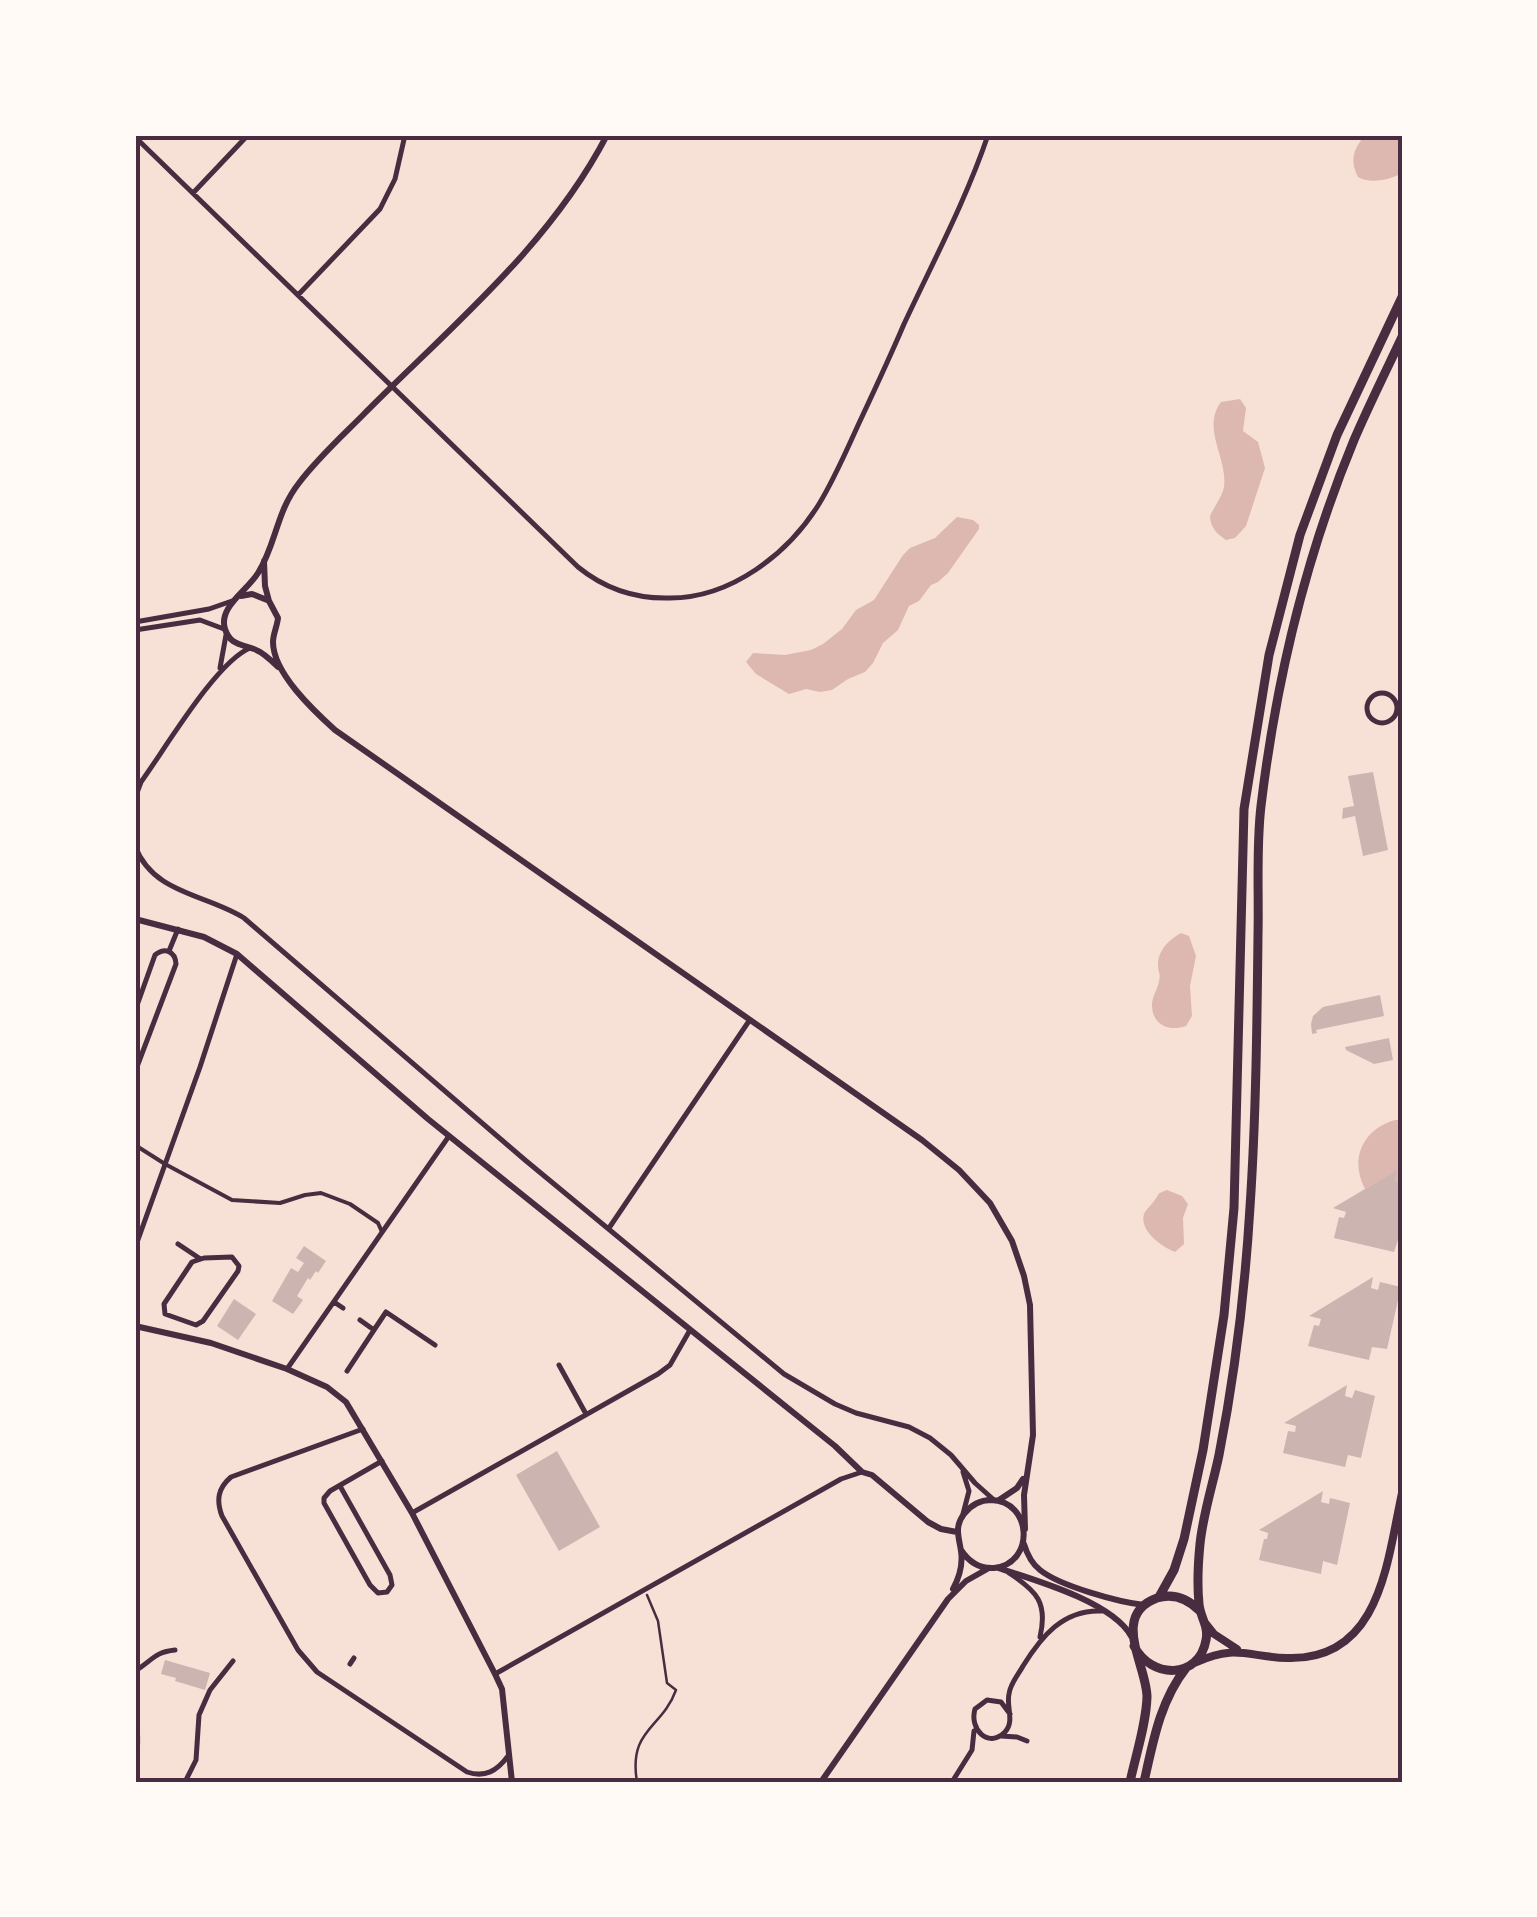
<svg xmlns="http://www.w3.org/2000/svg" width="1537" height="1917" viewBox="0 0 1537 1917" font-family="'Source Sans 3',sans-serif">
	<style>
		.water { fill: #dcb8b0 }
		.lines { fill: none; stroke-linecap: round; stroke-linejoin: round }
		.stream { stroke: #dcb8b0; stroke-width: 2.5 }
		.building { fill: #ccb4b1 }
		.path { stroke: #4a2c40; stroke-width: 2.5 }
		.pedestrian { stroke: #4a2c40; stroke-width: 4 }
		.minor { stroke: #4a2c40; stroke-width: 5 }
		.tertiary { stroke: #4a2c40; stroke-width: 6 }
		.secondary { stroke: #4a2c40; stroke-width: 8 }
		.primary { stroke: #4a2c40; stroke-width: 9 }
		.neatline { fill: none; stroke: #4a2c40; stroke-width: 4 }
	</style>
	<rect width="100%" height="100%" fill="#f7e1d7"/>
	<path class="water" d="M1365,135h37v38c-11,7 -33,11 -44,4 -9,-18 -4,-28 7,-42z
		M1240,399l6,9 -3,23 15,11 7,26 -19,58 -11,12 -9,2c-9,-6 -16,-13 -16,-24 4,-9 12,-19 14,-29 4,-29 -23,-58 -3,-85z
		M957,517l16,3 6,5v4l-31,44 -10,9 -7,3 -12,16 -10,5 -11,24 -15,13 -10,20 -8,9 -17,7 -16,11 -12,2 -14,-3 -17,5 -33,-20 -10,-12 7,-9 32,2 26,-5 12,-6 19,-15 14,-19 18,-10 29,-45 7,-7 25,-10z
		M1181,933l8,3 7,20 -6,30 2,30 -6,10c-17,6 -34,-1 -34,-21 0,-9 6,-16 7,-24 2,-9 -1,-7 -1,-16 0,-15 11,-25 23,-32z
		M1395,1120h7v62l-7,-1 1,-10 -31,18c-16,-30 -2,-60 30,-69z
		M1167,1190l15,6 6,8 -5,14 1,26 -9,8c-13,-5 -36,-21 -31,-38 1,-3 8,-10 10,-13 8,-10 1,-6 13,-11z"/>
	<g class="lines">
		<path class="stream" d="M135,1724c6,11 6,21 0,32"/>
	</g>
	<path class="building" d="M1373,772l15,78 -25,6 -8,-40 -13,3 1,-11 11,-2 -6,-30z
		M1380,995l4,21 -68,14 1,3 -5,1 -1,-10 2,-8 10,-9z
		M1389,1038l4,22 -19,4 -28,-14 -1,-3z
		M1397,1170l-2,11 7,1v59l-4,-1 -4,12 -60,-14 5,-21 5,1 2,-6 -13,-4z
		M304,1246l22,15 -8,12 -2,-2 -6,9 -2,-2 -11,18 6,4 -10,14 -21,-13 19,-33 7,4 6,-9 -8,-5z
		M1373,1277l-2,11 7,2 2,-8 21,5 -14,62 -15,-2 -3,13 -61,-14 6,-21 5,1 2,-7 -12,-3z
		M234,1299l22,15 -18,26 -21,-14z
		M1347,1385l-2,11 7,2 3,-8 20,6 -14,62 -13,-3 -3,12 -62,-14 5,-22 7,1 1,-6 -12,-3z
		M557,1451l43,76 -41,24 -43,-76z
		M1323,1491l-2,11 8,2 1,-6 20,5 -13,62 -14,-4 -2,13 -62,-14 5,-21h3l1,-6 -9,-3z
		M165,1660l45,13 -5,17 -30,-9 1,-3 -15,-4z"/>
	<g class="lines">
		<path class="path" d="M637,1782c-9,-53 25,-53 39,-92l-9,-7 -9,-62 -11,-26"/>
		<path class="pedestrian" d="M135,1145l30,19 67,36 48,3 25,-8 16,-2 29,11 28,19 4,9"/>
		<path class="minor" d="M135,137l443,430c27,22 58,32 92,31 61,0 118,-44 149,-94 16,-26 28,-55 41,-83 15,-32 30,-64 44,-97 29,-62 62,-124 84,-189
			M193,193l55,-58
			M298,295l82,-86 15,-30 10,-44
			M135,622l74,-13 23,-8
			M135,630l65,-10 24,9
			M220,668l6,-33
			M1367 708a15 15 0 1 1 30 0a15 15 0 1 1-30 0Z
			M135,798l6,-16c24,-33 75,-120 109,-134
			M135,846c18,48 71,48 109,72l281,242 259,214 51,30 21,9 53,14 21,11 21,17 24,28 19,17
			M169,951l9,-22
			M135,1011l20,-56c10,-8 20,-4 21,9l-41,108
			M609,1228l140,-207
			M178,1244l21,14
			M135,1248l65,-181 37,-113
			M232,1257l7,9 -1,5 -35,50 -7,4 -31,-11 -1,-10 28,-42 12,-4z
			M334,1302l9,6
			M360,1320l14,10 12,-18 49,33
			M559,1365l27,49
			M287,1369l162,-233
			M347,1371l27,-41
			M363,1429l-132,48c-13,11 -15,23 -9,39l76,134 19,22 150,100c18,6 30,-1 41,-16
			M963,1472l6,19 -6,23
			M340,1486l50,89 2,10 -5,7 -9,1 -8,-8 -46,-82v-5l6,-7 52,-30
			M412,1513l246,-139 12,-9 20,-35
			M1009,1573c28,18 39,30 31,64
			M350,1664l4,-6
			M135,1671c17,-10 19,-19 40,-21
			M495,1674l346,-195 21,-7
			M1010,1714l-9,-12 -14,-2 -12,9c-6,20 13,40 30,23 10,-11 1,-25 4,-38 1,-10 9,-19 14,-28 18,-29 40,-57 79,-55
			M1001,1736l16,1 10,4
			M185,1782l11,-22 3,-45 11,-25 23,-29
			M952,1782l20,-32 2,-19"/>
		<path class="tertiary" d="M264,561l1,25 4,15 9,17c-1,9 -5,16 -5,24 0,31 41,69 62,88l587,410 37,30 31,33 22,38 12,35 6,29 3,130 -9,60 1,34
			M241,596l11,-2 15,6
			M278,667c-6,-6 -15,-15 -24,-18 -13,-5 -24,-4 -29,-20 -7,-22 22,-38 33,-56 18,-28 18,-61 41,-90 18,-24 41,-45 63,-67 87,-88 187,-169 245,-281
			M135,919l69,18 33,17 191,165 407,327 27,26 10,3 56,47 13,7 16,3
			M135,1326l76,17 76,26 40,18 19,15 66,111 83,161 7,15 10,93
			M999,1500l18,-12 6,-9
			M1024,1544c3,10 7,19 16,26 20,16 78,32 104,35
			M998,1568c37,12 114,34 133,68
			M953,1589c6,-11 10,-25 8,-38 -2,-14 -7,-24 3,-37 7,-9 17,-14 27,-14 42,1 44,64 3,68 -14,1 -25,-6 -33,-18
			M821,1782l127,-183 18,-18 23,-13"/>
		<path class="secondary" d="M1206,1624l8,10 23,15
			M1197,1662c38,-18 52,-5 90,-4 94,3 100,-97 115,-165"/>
		<path class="primary" d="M1159,1597l15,-27 10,-31 19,-89 21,-135 10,-107 10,-399 25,-154 31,-120 37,-100 65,-138
			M1134,1646c17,33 65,34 72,-6 3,-14 -6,-23 -7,-36 -2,-20 -1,-40 1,-60 3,-30 13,-60 19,-89 16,-81 26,-165 31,-248 6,-90 7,-182 8,-272 1,-43 -2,-87 3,-129 15,-125 45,-250 93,-366 15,-35 32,-69 48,-103
			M1130,1782c6,-28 16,-57 17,-85 0,-31 -37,-82 10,-99 16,-5 31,1 43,13
			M1144,1782c9,-40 16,-81 42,-114"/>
	</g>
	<rect width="1537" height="1917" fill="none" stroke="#fffaf5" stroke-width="275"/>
	<rect x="138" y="138" width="1262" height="1642" class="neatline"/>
</svg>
